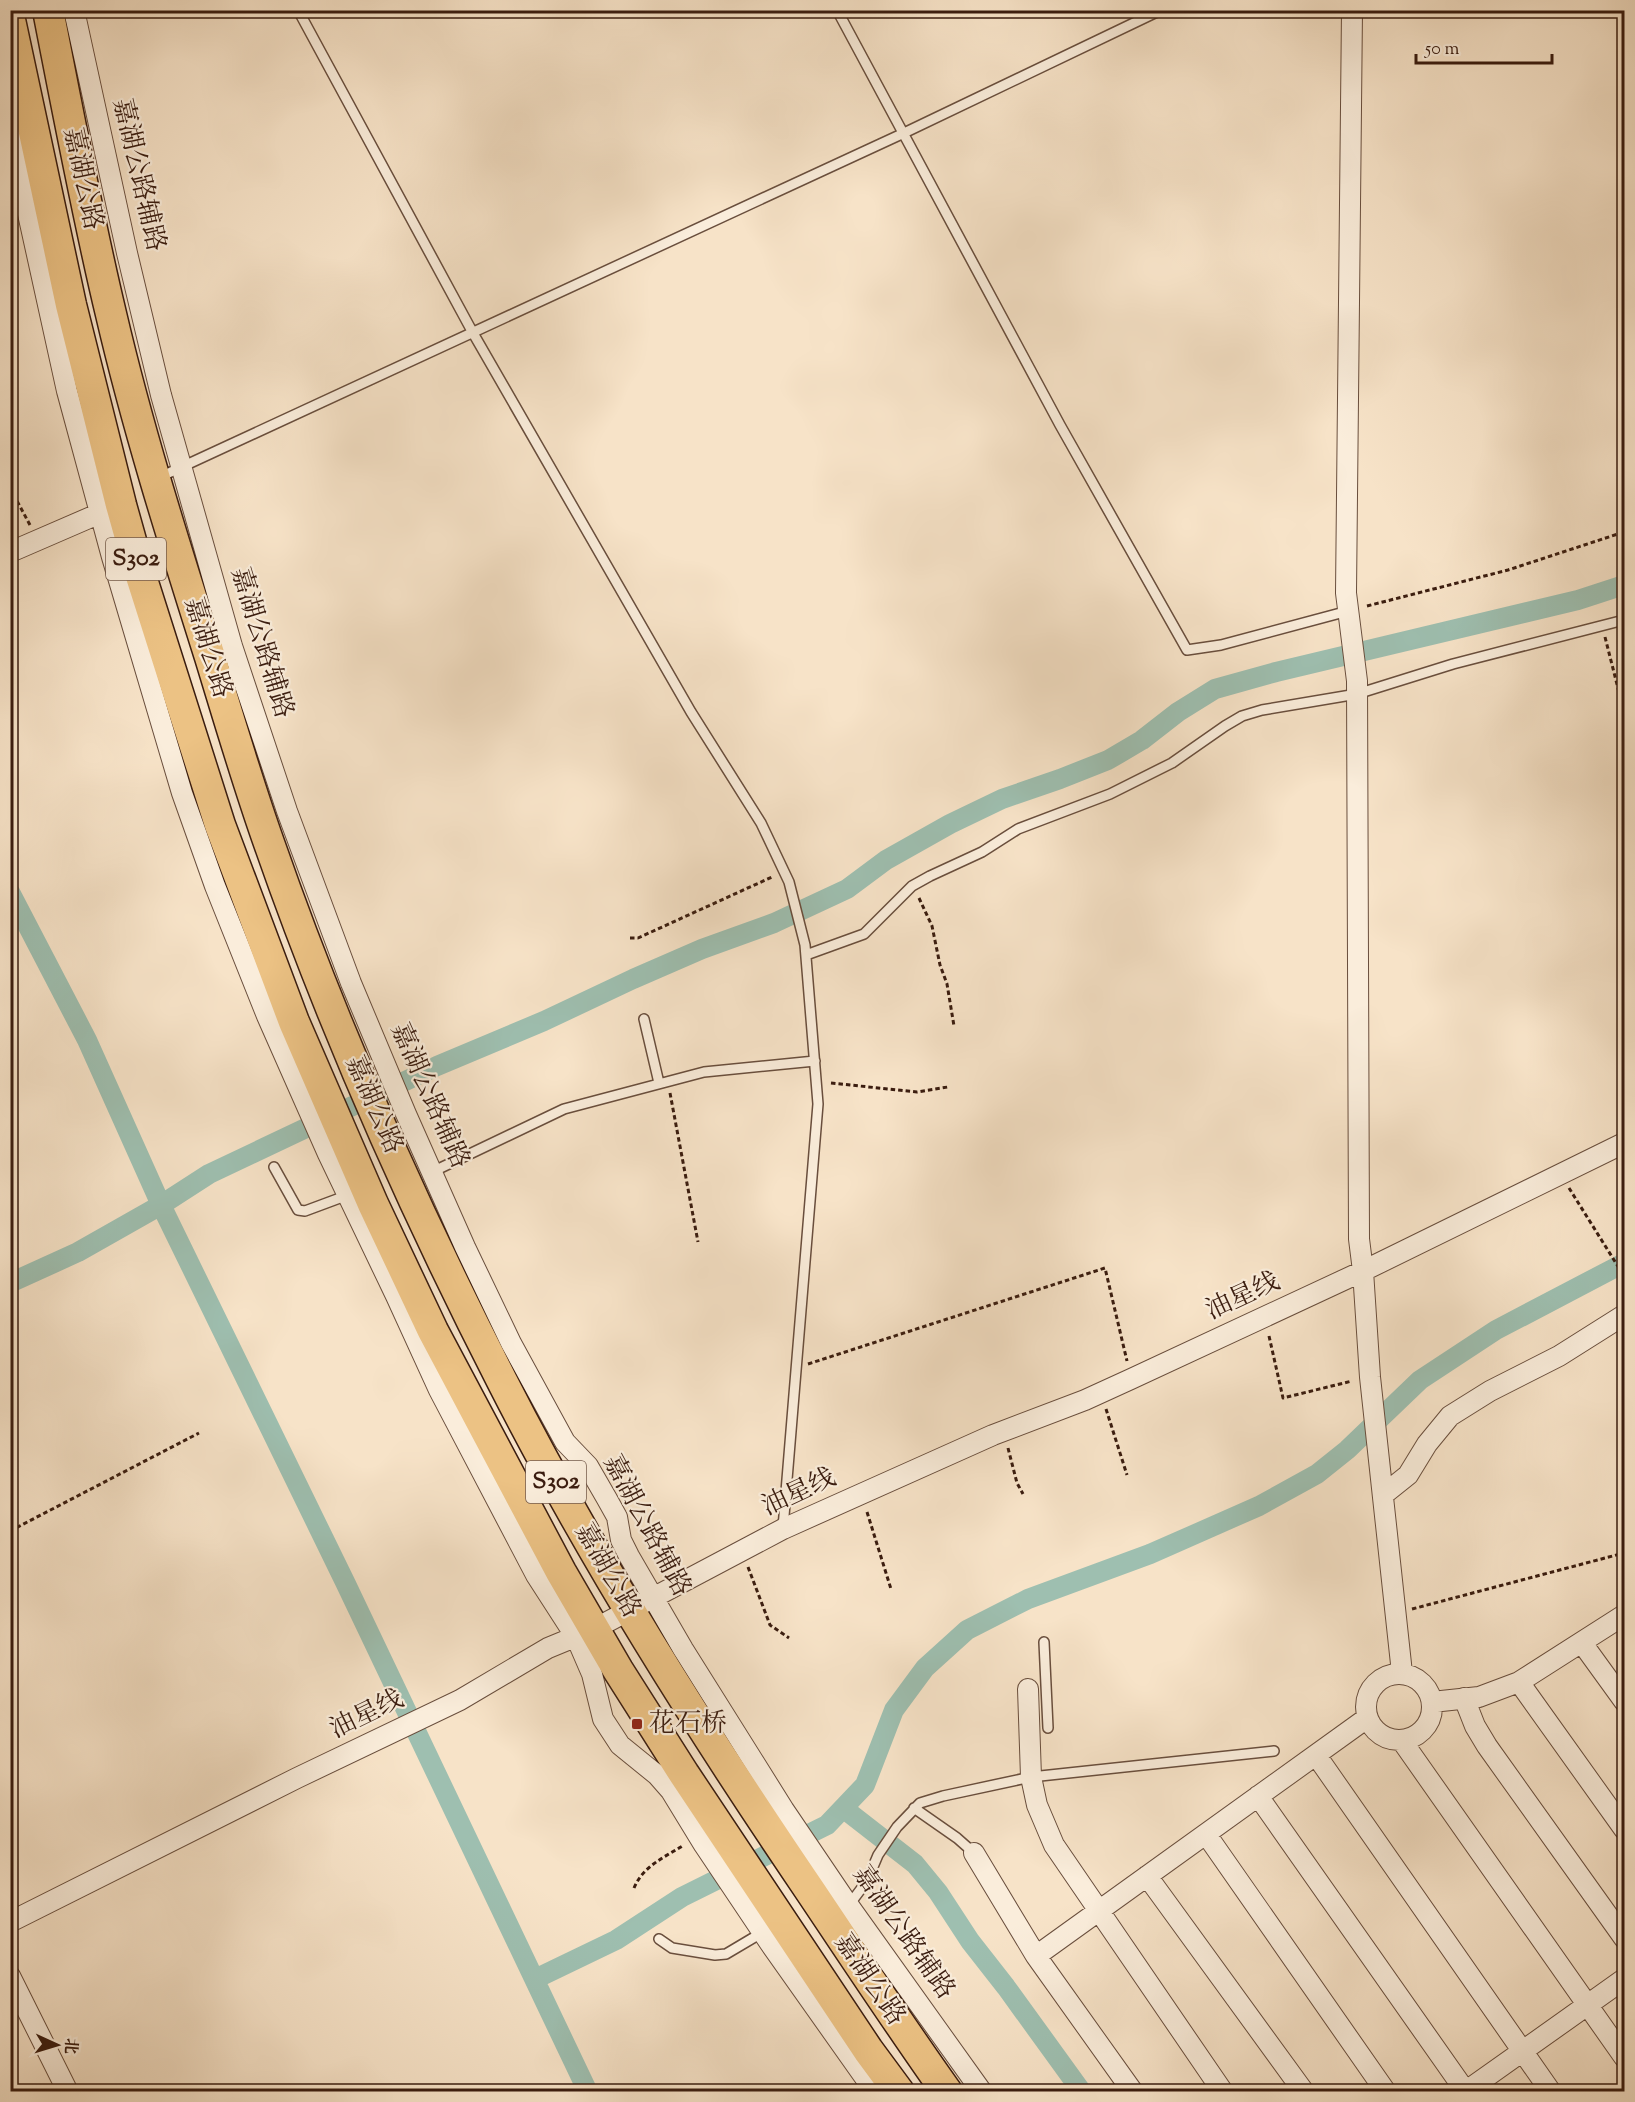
<svg xmlns="http://www.w3.org/2000/svg" width="1635" height="2102" viewBox="0 0 1635 2102" font-family="'Sorts Mill Goudy','Noto Serif SC',serif">
	<style>
		.lines { fill: none; stroke-linecap: round; stroke-linejoin: round }
		.canal { stroke: #9ebfb0; stroke-width: 20 }
		.lane-casing { stroke: #694e3d; stroke-width: 12 }
		.street-casing { stroke: #694e3d; stroke-width: 22 }
		.primary-casing { stroke: #3a1c0f; stroke-width: 33 }
		.path { stroke: #3a1c0f; stroke-width: 3; stroke-dasharray: 4.5 3; stroke-linecap: butt }
		.lane { stroke: #faeddb; stroke-width: 9 }
		.street { stroke: #faeddb; stroke-width: 20 }
		.primary { stroke: #ecc284; stroke-width: 30 }
		.poi-dot { fill: #8f2418; stroke: #faeddb; stroke-width: 2 }
		.labels { text-anchor: middle; dominant-baseline: central; stroke-width: 4.5; stroke-linejoin: round; paint-order: stroke }
		.shield { fill: #faeddb; stroke: #745b4c; stroke-width: 1.5 }
		.shield-label { font-size: 24px; font-weight: bold; fill: #3a1c0f }
		.street-label { font-size: 26px; fill: #3a1c0f; stroke: #faeddb }
		.poi-label { font-size: 26px; fill: #3a1c0f; stroke: #faeddb; text-anchor: start }
	</style>
	<rect width="100%" height="100%" fill="#f7e3c8"/>
	<filter id="stains"><feTurbulence type="fractalNoise" baseFrequency=".00333" numOctaves="4"/><feColorMatrix values="0 0 0 0 .2 0 0 0 0 .09 0 0 0 0 .02 0 0 0 .5 -.17"/></filter>
	<radialGradient id="worn" r=".72"><stop offset=".6" stop-color="#630" stop-opacity="0"/><stop offset="1" stop-color="#630" stop-opacity=".3"/></radialGradient>
	<g class="lines">
		<path class="canal" d="M10,892l77,148 74,165 184,377 243,510
			M10,1283l68,-31 83,-47 48,-31 228,-108 107,-45 89,-42 69,-30 72,-26 73,-34 39,-29 64,-36 52,-25 58,-20 48,-19 34,-20 36,-28 37,-23 61,-17 302,-72 46,-15
			M843,1808l72,56 23,28 32,49 36,46 76,105
			M535,1979l81,-39 66,-43 145,-72 38,-40 29,-75 31,-42 42,-38 61,-31 122,-45 109,-48 58,-32 30,-24 73,-70 76,-50 128,-67"/>
		<g class="lane-casing">
			<path id="lane" d="M298,10l175,323 218,379 70,111 28,59 16,63 13,159 -35,424
				M837,10l223,415 127,225 34,-5 127,-34
				M160,477l744,-344 257,-123
				M806,955l58,-21 48,-48 18,-10 52,-24 36,-23 92,-35 62,-31 53,-37 17,-10 20,-6 95,-16 96,-30 171,-44
				M644,1019l15,64
				M274,1167l24,43 7,1 43,-16
				M432,1172l132,-63 140,-37 111,-11
				M1044,1642l4,86
				M914,1808l43,30 17,15
				M849,1905l18,-24 11,-26 19,-28 23,-24 23,-7 88,-19 243,-26
				M659,1939l13,9 43,7 11,-1 37,-22"/>
		</g>
		<g class="street-casing">
			<path id="street" d="M74,10l53,243 34,142 71,251 55,165 64,172 55,131 59,133 46,96 54,99 23,24 19,33 10,18 4,23 8,16 54,93 101,161 65,96 133,186
				M1352,10l-6,583 11,88 2,558 4,32 7,106 32,296
				M10,132l57,259 45,166 70,236 33,93 52,130 61,138 68,142 43,94 97,185 40,62 16,37 11,45 17,26 37,30 14,16 33,54 65,97 106,150
				M15,550l97,-42
				M1383,1495l25,-20 19,-31 23,-28 40,-25 69,-35 65,-41
				M1582,1643l42,58
				M1366 1707a33 33 0 1 1 66 0a33 33 0 1 1-66 0Z
				M1519,1682l105,147
				M1028,1689l3,88 6,28 17,40 169,247
				M1464,1698l11,28 12,20 137,192
				M1432,1702l47,-5 40,-15 105,-67
				M1402,1741l222,316
				M1316,1755l235,337
				M1258,1796l208,296
				M1206,1834l180,258
				M974,1853l62,103 97,136
				M1147,1876l157,216
				M10,1922l287,-144 163,-78 88,-52 46,-19 189,-100 210,-94 92,-35 46,-21 232,-108 261,-128
				M1036,1956l331,-238
				M10,1976l58,116
				M1465,2092l159,-113"/>
		</g>
		<g class="primary-casing">
			<path id="primary" d="M48,10c20,102 39,204 63,304 27,116 63,229 99,343 19,62 37,124 59,186 64,184 144,364 233,538 90,177 197,346 309,511 45,67 89,134 136,200
				M10,20l61,285 50,200 19,68 80,252 74,197 79,182 60,127 128,241 57,98 66,104 184,276 31,42"/>
		</g>
		<path class="path" d="M10,488l20,37
			M1367,606l141,-36 116,-38
			M1605,637l19,75
			M919,898l13,28 8,39 7,19 7,42
			M630,938h8l134,-61
			M831,1083l86,9 31,-5
			M670,1093l28,149
			M1569,1188l55,88
			M1269,1336l14,62 69,-17
			M808,1364l297,-96 22,93
			M1106,1409l21,66
			M1008,1448l9,35 6,11
			M867,1512l24,77
			M10,1531l189,-98
			M748,1567l22,58 19,13
			M1412,1609l212,-56
			M634,1888c9,-22 31,-31 50,-43"/>
		<use href="#lane" class="lane"/>
		<use href="#street" class="street"/>
		<use href="#primary" class="primary"/>
	</g>
	<rect class="poi-dot" x="631" y="1718" width="12" height="12" rx="3"/>
	<g class="labels">
		<g class="shield">
			<rect x="106" y="538" width="60" height="42" rx="4.5"/>
			<rect x="526" y="1461" width="60" height="42" rx="4.5"/>
		</g>
		<g class="shield-label">
			<text x="136" y="559">S302</text>
			<text x="556" y="1482">S302</text>
		</g>
		<g class="street-label">
			<text transform="translate(138 175) rotate(77)">嘉湖公路辅路</text>
			<text transform="translate(82 179) rotate(78)">嘉湖公路</text>
			<text transform="translate(261 643) rotate(73)">嘉湖公路辅路</text>
			<text transform="translate(207 648) rotate(73)">嘉湖公路</text>
			<text transform="translate(429 1096) rotate(66)">嘉湖公路辅路</text>
			<text transform="translate(373 1105) rotate(66)">嘉湖公路</text>
			<text transform="translate(1243 1297) rotate(-25)">油星线</text>
			<text transform="translate(799 1493) rotate(-25)">油星线</text>
			<text transform="translate(646 1526) rotate(62)">嘉湖公路辅路</text>
			<text transform="translate(607 1571) rotate(60)">嘉湖公路</text>
			<text transform="translate(367 1715) rotate(-26)">油星线</text>
			<text transform="translate(903 1933) rotate(55)">嘉湖公路辅路</text>
			<text transform="translate(869 1980) rotate(56)">嘉湖公路</text>
		</g>
		<g class="poi-label">
			<text x="649" y="1724">花石桥</text>
		</g>
	</g>
	<rect width="1635" height="2102" fill="none" stroke="#f7e3c8" stroke-width="36"/>
	<rect x="12" y="12" width="1611" height="2078" fill="none" stroke="#3a1c0f" stroke-width="3"/>
	<rect x="18" y="18" width="1599" height="2066" fill="none" stroke="#3a1c0f" stroke-width="1.5"/>
	<g transform="translate(57 2045) rotate(94)" stroke="#faeddb" stroke-width="4.5" paint-order="stroke">
	<path d="M0-4.5L10 22L0 15L-10 22Z" fill="#3a1c0f"/>
	<text y="-9" font-size="16" font-weight="bold" text-anchor="middle" fill="#3a1c0f">北</text>
	</g>
	<path d="M1416 54v9h136v-9" fill="none" stroke="#3a1c0f" stroke-width="3"/>
	<text x="1425" y="54" font-size="18" fill="#3a1c0f" stroke="#faeddb" stroke-width="4.5" paint-order="stroke">50 m</text>
	<rect width="100%" height="100%" filter="url(#stains)"/>
	<rect width="100%" height="100%" fill="url(#worn)"/>
</svg>
